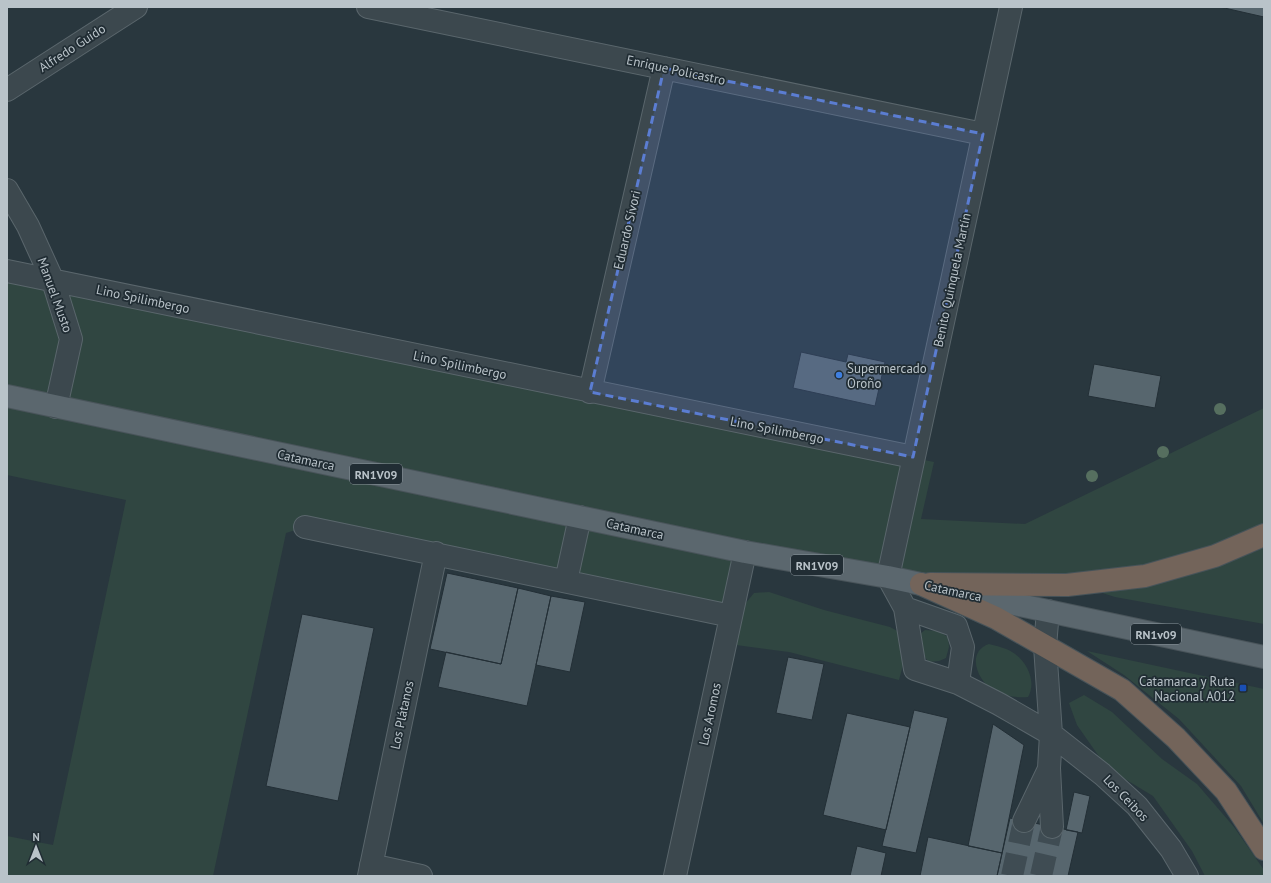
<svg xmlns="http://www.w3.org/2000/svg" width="1271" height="883" viewBox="0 0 1271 883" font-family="'PT Sans',sans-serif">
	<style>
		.green { fill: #304641 }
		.building { fill: #57666e; stroke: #232f36 }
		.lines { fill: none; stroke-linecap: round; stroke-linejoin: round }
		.minor-tunnel { stroke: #3f4c53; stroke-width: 22; stroke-dasharray: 22 11; stroke-linecap: butt }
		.minor-casing { stroke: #5a666c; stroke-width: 24 }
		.major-casing { stroke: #49545a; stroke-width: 24 }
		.highway-casing { stroke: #475359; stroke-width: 24 }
		.minor { stroke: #3c484e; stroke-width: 22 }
		.major { stroke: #5b676e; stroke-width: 22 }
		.highway { stroke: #73645a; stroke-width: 22 }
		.tree { fill: #566f5f }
		.marked { fill: #5b7dd2; fill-opacity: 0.2; stroke: #5b7dd2; stroke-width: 3; stroke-dasharray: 8 5; stroke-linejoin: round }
		.shop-dot { fill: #3f7fe0; stroke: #212d34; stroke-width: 1.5 }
		.transit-dot { fill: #1a4fb4; stroke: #212d34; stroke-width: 1.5 }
		.labels { text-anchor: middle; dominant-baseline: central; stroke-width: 3.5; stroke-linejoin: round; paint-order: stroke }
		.shield { fill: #212d34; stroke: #8b969c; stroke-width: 1 }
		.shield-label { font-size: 12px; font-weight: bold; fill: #b9c3c9 }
		.street-label { font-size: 13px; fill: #b9c3c9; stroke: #212d34 }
		.poi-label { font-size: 13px; fill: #b9c3c9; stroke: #212d34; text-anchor: start }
	</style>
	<rect width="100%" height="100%" fill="#29373e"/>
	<path class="green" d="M7,271l583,121 344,70 -13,57 104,5 239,-116v127l-49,21 -209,29 -261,-33 -14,64 -426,-89 -19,6 -73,343h-206v-40l46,9 73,-345 -119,-25z
		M1264,547v77l-149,-27 -16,-5 79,-14 79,-27z
		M769,592l55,18 66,17 11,6 2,32 -4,15 -110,-28 -53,-7 9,-41 9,-11z
		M925,630l13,1 10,6 1,10 -3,11 -7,3 -10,1 -7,-8 -2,-20z
		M989,644c7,2 17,4 23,8 15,9 25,30 16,45 -11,1 -22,-1 -33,-6 -17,-8 -30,-39 -6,-47z
		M1087,651l177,38v135l-23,-38 -62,-67 -55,-44z
		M1084,695l28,17 50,47 35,25 37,43 30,43v6h-59l-13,-25 -39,-55 -33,-20 -20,-18 -23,-33 -8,-22z"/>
	<path class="building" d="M1220,7h44v10z
		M801,352l45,10 2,-8 37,8 -10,44 -82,-18z
		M1094,364l67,12 -6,32 -67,-12z
		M447,573l71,15 -17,76 -71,-15z
		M518,588l33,8 -24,110 -89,-19 8,-35 55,12z
		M551,596l34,6 -15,70 -34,-7z
		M302,614l72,14 -36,173 -72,-15z
		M788,657l36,7 -12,56 -36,-7z
		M914,710l34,8 -32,135 -34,-7z
		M847,713l63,14 -24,103 -63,-15z
		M993,724l31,21 -22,108 -34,-7z
		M1074,792l16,4 -8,37 -16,-3z
		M1010,818l68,14 -10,44h-71z
		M928,837l74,16 -5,23h-77z
		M857,846l29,7 -5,23h-31z"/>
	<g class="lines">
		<path class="minor-tunnel" d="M1012,876l12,-55
			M1041,876l11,-49"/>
		<g class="minor-casing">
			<path id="minor" d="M368,7l615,127
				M7,90l129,-83
				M7,190l21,36 25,55 18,58 -15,68
				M7,271l906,186
				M590,392l74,-324
				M305,527l426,89
				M566,581l14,-64
				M905,608l10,61 43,14 41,21 52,30 51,40 35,32 34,43 16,27
				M1048,611l-3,35 6,88 -2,34 3,59
				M958,683l5,-36 -7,-21 -51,-18 -17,-31 123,-570
				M1024,821l24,-50
				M371,865l50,11
				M369,876l67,-323
				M675,876l70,-324"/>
		</g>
		<g class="major-casing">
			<path id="major" d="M7,396l738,156 143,25 376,80"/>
		</g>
		<g class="highway-casing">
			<path id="highway" d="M921,584l75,34 126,72 54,48 50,53 38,58
				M930,584l137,1 78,-9 70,-20 49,-21"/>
		</g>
		<use href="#minor" class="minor"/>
		<use href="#major" class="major"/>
		<use href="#highway" class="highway"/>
	</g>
	<g class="tree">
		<circle cx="1220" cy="409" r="6"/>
		<circle cx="1163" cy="452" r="6"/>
		<circle cx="1092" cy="476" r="6"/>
	</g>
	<path class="marked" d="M664,68l319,66 -70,323 -323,-65z"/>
	<circle class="shop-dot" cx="839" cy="375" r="4"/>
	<rect class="transit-dot" x="1239" y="684" width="8" height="8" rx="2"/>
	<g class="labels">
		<g class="shield">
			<rect x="350" y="464" width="52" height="20" rx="3"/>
			<rect x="791" y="555" width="52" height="20" rx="3"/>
			<rect x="1131" y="624" width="50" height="20" rx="3"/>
		</g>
		<g class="shield-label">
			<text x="376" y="474">RN1V09</text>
			<text x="817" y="565">RN1V09</text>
			<text x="1156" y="634">RN1v09</text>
		</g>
		<g class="street-label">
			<text transform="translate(72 48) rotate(-33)">Alfredo Guido</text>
			<text transform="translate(676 70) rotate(12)">Enrique Policastro</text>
			<text transform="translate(627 230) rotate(-77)">Eduardo Sívori</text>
			<text transform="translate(952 280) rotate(-78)">Benito Quinquela Martín</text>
			<text transform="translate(55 295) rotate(70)">Manuel Musto</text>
			<text transform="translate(143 299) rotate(12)">Lino Spilimbergo</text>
			<text transform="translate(460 365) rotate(12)">Lino Spilimbergo</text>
			<text transform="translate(777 430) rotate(11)">Lino Spilimbergo</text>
			<text transform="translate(306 460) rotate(12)">Catamarca</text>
			<text transform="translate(635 529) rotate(12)">Catamarca</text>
			<text transform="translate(953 591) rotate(12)">Catamarca</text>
			<text transform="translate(710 714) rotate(-78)">Los Aromos</text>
			<text transform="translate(402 715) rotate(-78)">Los Plátanos</text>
			<text transform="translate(1126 798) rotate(46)">Los Ceibos</text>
		</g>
		<g class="poi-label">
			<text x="847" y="368">Supermercado<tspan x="847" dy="15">Oroño</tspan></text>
			<text x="1235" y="681" text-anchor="end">Catamarca y Ruta<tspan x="1235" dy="15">Nacional A012</tspan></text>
		</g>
	</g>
	<rect width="1271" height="883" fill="none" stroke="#b9c3c9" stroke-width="16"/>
	<g transform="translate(36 847)" stroke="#212d34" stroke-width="3" paint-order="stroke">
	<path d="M0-3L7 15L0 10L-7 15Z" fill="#b9c3c9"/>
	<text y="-6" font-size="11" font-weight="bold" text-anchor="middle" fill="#b9c3c9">N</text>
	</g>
</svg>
